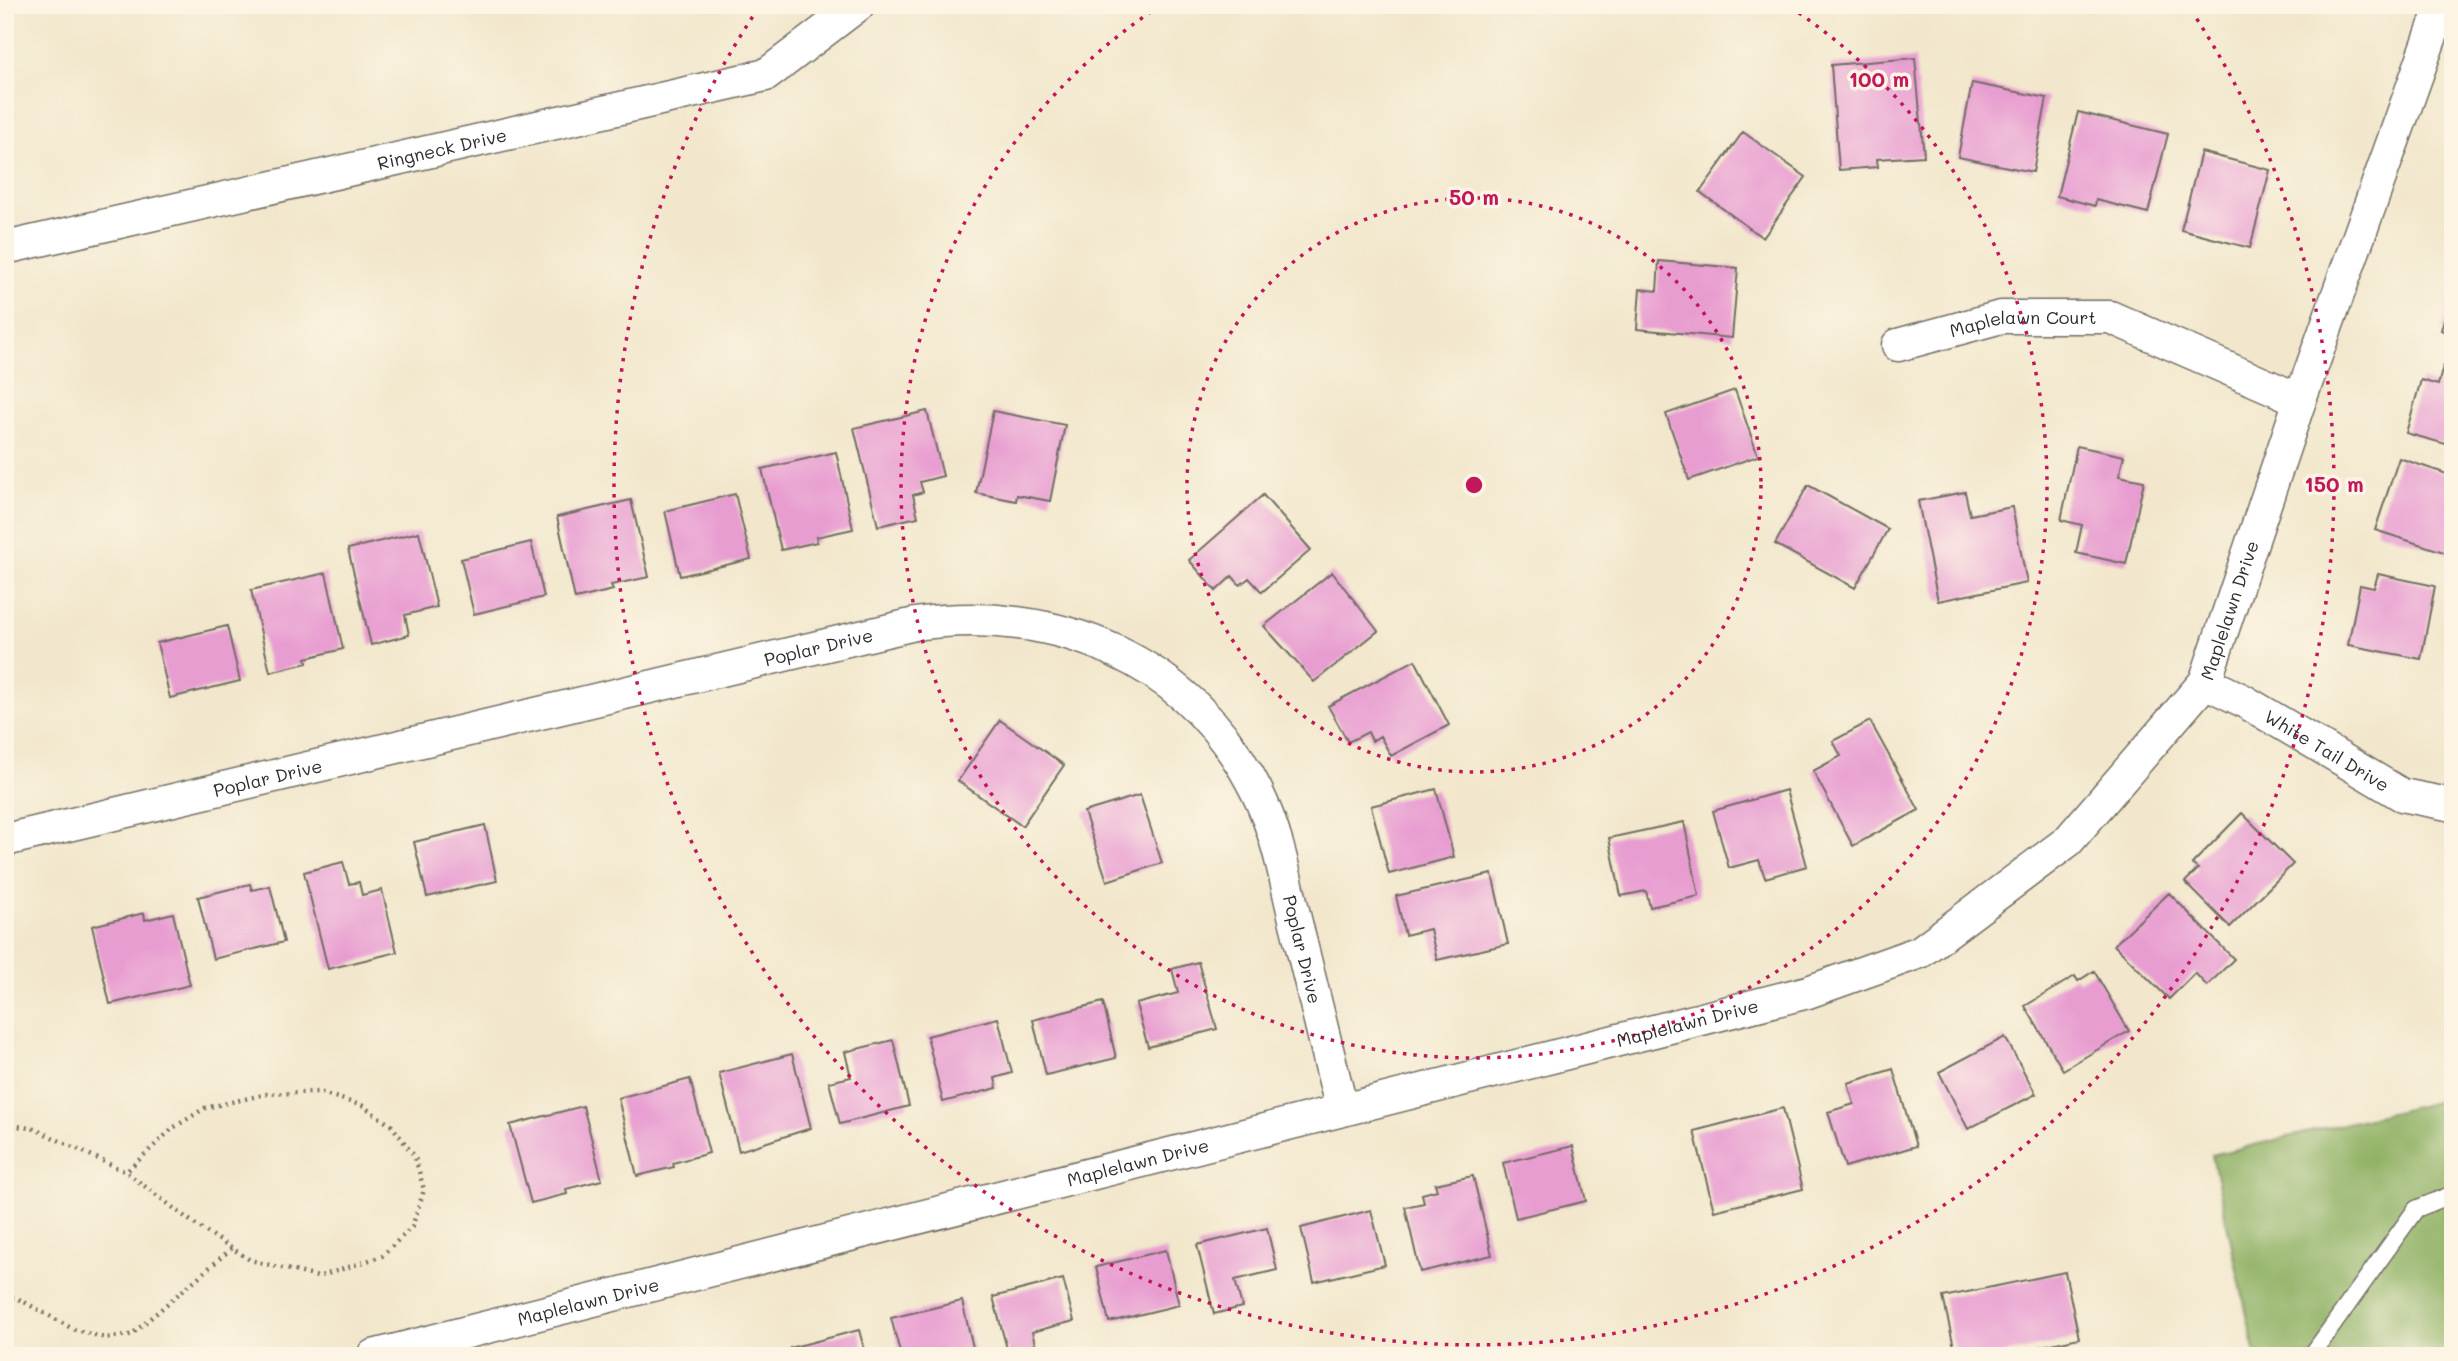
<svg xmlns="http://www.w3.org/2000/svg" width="2458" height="1361" viewBox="0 0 2458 1361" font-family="Mali,sans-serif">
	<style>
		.forest { fill: #91b266; stroke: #5e6e48; stroke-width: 2 }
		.building { fill: #e89dd1 }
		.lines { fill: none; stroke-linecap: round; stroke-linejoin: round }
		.lane-casing { stroke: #716d63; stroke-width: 19 }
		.street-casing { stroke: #716d63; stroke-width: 35 }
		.path { stroke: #716d63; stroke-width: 4.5; stroke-dasharray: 2 5; stroke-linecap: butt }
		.lane { stroke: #fff; stroke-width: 16 }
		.street { stroke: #fff; stroke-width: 32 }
		.ring { fill: none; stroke: #c2185b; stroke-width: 3.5; stroke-dasharray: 3.5 7 }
		.labels { text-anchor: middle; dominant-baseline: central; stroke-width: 7; stroke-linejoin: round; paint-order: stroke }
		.street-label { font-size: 18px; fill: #2b2b2b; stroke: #fcf5e5 }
		.centre { fill: #c2185b; stroke: #fcf5e5; stroke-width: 3.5 }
		.ring-label { font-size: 21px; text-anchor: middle; font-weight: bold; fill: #c2185b; stroke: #fcf5e5; stroke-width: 7; stroke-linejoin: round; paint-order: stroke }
	</style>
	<rect width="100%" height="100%" fill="#fcf5e5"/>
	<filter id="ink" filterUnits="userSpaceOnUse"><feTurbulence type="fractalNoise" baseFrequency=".0143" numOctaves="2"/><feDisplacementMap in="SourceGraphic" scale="14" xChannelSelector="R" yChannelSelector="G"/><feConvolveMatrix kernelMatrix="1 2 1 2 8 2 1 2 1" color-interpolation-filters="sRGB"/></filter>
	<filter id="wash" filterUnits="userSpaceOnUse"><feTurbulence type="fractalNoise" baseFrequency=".00686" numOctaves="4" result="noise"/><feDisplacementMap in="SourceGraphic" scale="28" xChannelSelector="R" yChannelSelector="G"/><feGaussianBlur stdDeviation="1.57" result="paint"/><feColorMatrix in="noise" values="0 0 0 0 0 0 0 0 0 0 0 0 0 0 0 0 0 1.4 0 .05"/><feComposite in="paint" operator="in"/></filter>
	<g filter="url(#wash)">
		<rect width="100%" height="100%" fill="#f2e7cc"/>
		<path class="forest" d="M2453,1098v258h-197l-44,-201z"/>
		<g id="blocks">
			<path class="building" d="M1915,58l9,98 -47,3 1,8 -39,3 -8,-105z
				M1972,83l75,15 -14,74 -75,-15z
				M2078,112l90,22 -20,79 -52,-13 -1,6 -38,-10z
				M1743,132l63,45 -43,61 -63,-46z
				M2201,152l69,18 -20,78 -69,-18z
				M1659,261l79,7 -6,70 -95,-9 3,-40 17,2z
				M2452,291h1v43l-12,-4z
				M2443,367l10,3v76l-47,-13 15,-53 17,5z
				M1735,390l23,66 -69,24 -23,-66z
				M927,411l16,65 -23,6 3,10 -10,3 5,22 -40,9 -24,-98z
				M993,411l72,14 -15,76 -33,-6 -1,6 -40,-8z
				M2077,446l47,10 -5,20 25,5 -18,83 -50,-11 6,-28 -21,-5z
				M836,452l17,77 -37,8 1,5 -36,8 -19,-81z
				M2399,458l54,18v79l-78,-25z
				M1808,485l80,44 -33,59 -80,-44z
				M1965,492l5,23 42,-8 15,76 -89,18 -20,-100z
				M735,494l16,65 -71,17 -15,-65z
				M1263,495l48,55 -49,42 -13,-14 -9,7 -8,-9 -16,15 -27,-31z
				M631,500l18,77 -38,8 2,5 -38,9 -18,-82z
				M419,532l18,75 -32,8 4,20 -38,10 -23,-96z
				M531,542l13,55 -70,17 -13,-55z
				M1332,572l46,59 -64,51 -50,-56z
				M326,573l17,76 -37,9 1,5 -37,9 -19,-82z
				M2378,574l57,12 -14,73 -73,-14 12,-60 14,3z
				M227,626l13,55 -70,17 -13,-55z
				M1415,660l34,65 -58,31 -11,-20 -8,5 -4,-9 -20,10 -20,-36z
				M1000,720l64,45 -42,61 -64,-45z
				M1870,721l49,89 -66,36 -40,-75 28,-15 -8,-15z
				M1436,789l18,68 -65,17 -18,-68z
				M1786,790l21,76 -42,12 -6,-18 -30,8 -16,-57z
				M1140,795l22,68 -55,18 -23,-69z
				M2242,813l51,51 -63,63 -45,-45 13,-13 -6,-5z
				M1684,822l15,74 -49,11 -4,-16 -25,5 -12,-58z
				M485,825l12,56 -70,16 -13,-55z
				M343,862l6,22 10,-2 3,13 20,-5 15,62 -69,17 -24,-97z
				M1492,874l16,70 -71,16 -7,-31 -25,6 -9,-39z
				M250,884l2,6 18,-4 14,56 -71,17 -15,-62z
				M2169,893l65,66 -27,27 -12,-13 -26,26 -55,-54z
				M144,913l1,7 28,-7 17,72 -80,19 -18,-78z
				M1198,962l19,67 -69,18 -12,-43 42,-11 -6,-24z
				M2094,971l35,60 -66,39 -38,-64 50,-30 3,5z
				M1103,1002l13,56 -70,17 -13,-55z
				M998,1018l14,55 -17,5 2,10 -54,14 -16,-66z
				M2005,1037l31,57 -68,35 -29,-57z
				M893,1040l16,66 -69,18 -11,-42 22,-5 -6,-25z
				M792,1054l19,74 -72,23 -20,-78z
				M1893,1069l23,77 -71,21 -17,-55 26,-8 -6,-21z
				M690,1079l19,74 -36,10 1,4 -37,9 -19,-78z
				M583,1106l19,74 -36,9 1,5 -36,9 -21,-78z
				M1783,1108l20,81 -89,22 -20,-80z
				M1573,1146l13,55 -70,17 -13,-55z
				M1473,1176l19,79 -72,17 -15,-65 19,-4 -2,-9 15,-4 -2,-6z
				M1371,1210l14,55 -71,17 -13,-54z
				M1267,1228l10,42 -42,10 7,27 -28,7 -17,-69z
				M1166,1250l13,55 -70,17 -13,-55z
				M2065,1272l14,66 -82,18h-41l-13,-59z
				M1063,1279l11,42 -42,11 6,24h-29l-16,-59z
				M962,1301l13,55h-74l-10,-38z
				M859,1330l7,26h-75l-1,-8z"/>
		</g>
	</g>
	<g filter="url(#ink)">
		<use href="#blocks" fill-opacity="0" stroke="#716d63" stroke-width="2"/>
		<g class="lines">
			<g class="lane-casing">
				<path id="lane" d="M2311,1356l105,-147 37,-15"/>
			</g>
			<g class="street-casing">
				<g id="street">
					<path id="s1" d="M5,248l761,-173 92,-70"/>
					<path id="s2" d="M1898,345l103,-28h109l190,83"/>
					<path id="s3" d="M2205,682l39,19 158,94 51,10"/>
					<path id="s4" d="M5,840l910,-216c142,-20 277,36 342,168 20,40 28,85 38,127 16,64 31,128 47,191"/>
					<path id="s5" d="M373,1356l1435,-364 112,-40 148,-111 137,-159 95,-282 142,-395"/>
				</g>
			</g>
			<path class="path" d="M5,907l3,-16
				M5,1124l30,5 91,43 70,53 54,35 68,17 64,-21 30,-29 12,-37 -9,-33 -23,-31 -29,-20 -44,-14 -52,2 -62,14 -32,20 -47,44
				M5,1297l12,1 56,31 32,9 26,-3 101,-87"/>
			<use href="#lane" class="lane"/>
			<use href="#street" class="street"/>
		</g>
	</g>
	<g class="ring">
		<circle cx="1474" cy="485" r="287"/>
		<path d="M1790 7A573 573 0 1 1 1158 7"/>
		<path d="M2191 10A860 860 0 1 1 757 10"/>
	</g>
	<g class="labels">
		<g class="street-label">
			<text stroke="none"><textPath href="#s1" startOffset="448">Ringneck Drive</textPath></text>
			<text stroke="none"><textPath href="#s2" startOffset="128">Maplelawn Court</textPath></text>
			<text stroke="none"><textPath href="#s5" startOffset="2070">Maplelawn Drive</textPath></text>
			<text stroke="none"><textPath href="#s4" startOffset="836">Poplar Drive</textPath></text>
			<text stroke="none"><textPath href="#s3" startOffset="140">White Tail Drive</textPath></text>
			<text stroke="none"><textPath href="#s4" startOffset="270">Poplar Drive</textPath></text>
			<text stroke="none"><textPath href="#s4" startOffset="1508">Poplar Drive</textPath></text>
			<text stroke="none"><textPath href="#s5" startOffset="1356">Maplelawn Drive</textPath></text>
			<text stroke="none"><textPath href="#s5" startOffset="789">Maplelawn Drive</textPath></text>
			<text stroke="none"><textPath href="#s5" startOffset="222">Maplelawn Drive</textPath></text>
		</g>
	</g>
	<circle cx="1474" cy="485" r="10" class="centre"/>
	<g class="ring-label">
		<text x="1879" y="87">100 m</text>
		<text x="1474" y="205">50 m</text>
		<text x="2334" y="492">150 m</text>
	</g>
	<rect width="2458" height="1361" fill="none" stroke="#fcf5e5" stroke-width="28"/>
</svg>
